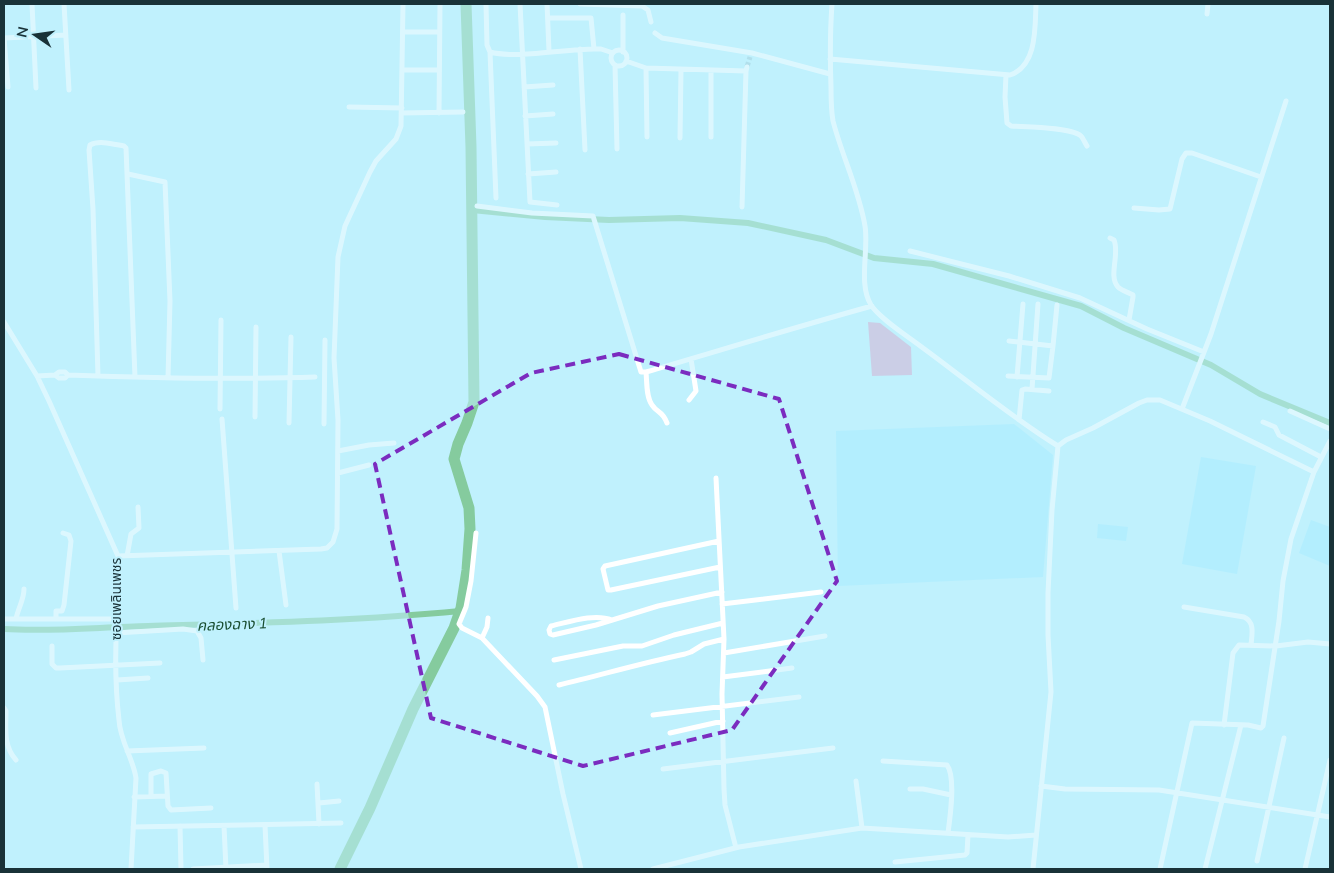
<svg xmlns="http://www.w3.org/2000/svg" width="1334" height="873" viewBox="0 0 1334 873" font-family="Mulish,'Noto Sans Thai',sans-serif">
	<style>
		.built { fill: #a4ecff }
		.green { fill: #d9a5cb }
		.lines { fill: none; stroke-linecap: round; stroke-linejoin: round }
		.canal { stroke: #85cb9e; stroke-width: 6 }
		.river { stroke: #85cb9e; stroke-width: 11 }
		.minor-tunnel { stroke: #9fcbd6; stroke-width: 5; stroke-dasharray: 5 2.5; stroke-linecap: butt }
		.minor { stroke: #fff; stroke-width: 5 }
		.marked { fill: none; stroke: #7b2cbf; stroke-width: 4; stroke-dasharray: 10 6; stroke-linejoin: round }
		.labels { text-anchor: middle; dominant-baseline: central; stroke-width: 4; stroke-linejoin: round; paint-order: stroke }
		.street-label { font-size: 14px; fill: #193238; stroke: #c0f1fd }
		.water-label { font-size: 15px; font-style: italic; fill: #194d30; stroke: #c0f1fd }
	</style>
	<rect width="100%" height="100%" fill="#c0f1fd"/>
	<path class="built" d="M1014,424l39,31 -10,122 -205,9 -2,-155z
		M1201,457l55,9 -19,108 -55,-10z
		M1311,520l19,7v39l-31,-13z
		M1098,524l30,3 -2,14 -29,-3z"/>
	<path class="green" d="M868,322l12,1 31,24 1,28 -40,1z"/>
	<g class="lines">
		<path class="canal" d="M472,210l73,7 64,3 71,-2 68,5 78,17 48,18 59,6 148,42 43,22 87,37 49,29 70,29
			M4,629c48,3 96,-2 144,-3 104,-3 208,-5 312,-15"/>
		<path class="river" d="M340,869l30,-61 43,-99 41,-81 7,-20 6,-38 3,-41 -1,-21 -15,-49 4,-15 9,-21 7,-21 -3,-255 -5,-143"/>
		<path class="minor-tunnel" d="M747,67l3,-10"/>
		<path class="minor" d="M32,4l4,84
			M64,4l5,86
			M486,4l1,41 3,7c25,7 75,-3 104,-3h7l12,4
			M520,4l10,198 27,3
			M547,4l2,47
			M580,4l62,2 6,4 3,12
			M832,4c-2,28 -2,55 -1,83 0,11 0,23 2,34 9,35 26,69 32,105 4,24 -7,58 6,79 9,14 38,32 52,43 45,33 88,69 135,98
			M1207,14l1,-10
			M623,15v37
			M548,18h43l3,31
			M403,32h36
			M655,33l7,5 90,15 78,21
			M4,38l62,-3
			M4,38l4,49
			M580,49l5,101
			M611 58a8 8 0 1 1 16 0a8 8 0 1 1-16 0Z
			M490,52l6,146
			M830,59l180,16c27,-9 25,-47 26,-71
			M626,61l20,7 100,3
			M615,65l2,84
			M646,68l1,69
			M402,70h37
			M711,70v67
			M1006,75l-1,22 2,26 4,3c15,1 60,1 70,10 2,2 4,7 6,10
			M524,87l29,-2
			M349,107l53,1
			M401,113l62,-1
			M439,113l1,-109
			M525,116l28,-2
			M680,138l1,-68
			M527,144l29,-1
			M128,174l37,8 5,119 -2,77
			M528,174l28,-2
			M477,206l55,7 61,3 48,156h5c75,-22 150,-45 226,-66
			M742,207l4,-136 1,-4
			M1134,208l25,2 11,-1 12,-50 4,-6h6l69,24
			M1110,238l4,2c6,14 -6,36 4,47 4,4 10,5 15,8v2l-4,23
			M910,251l99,25 71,22 67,31 57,23
			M4,322l33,54 12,25 69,155c3,20 0,40 -1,61 -2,34 -2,69 2,103 1,21 14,38 17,58l-5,91
			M1053,346l4,-41
			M646,372c1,10 0,25 6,33 6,9 10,5 15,18
			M55,375l4,-3h6l3,3c82,3 164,5 247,2
			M37,376l18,-1 4,3h6l3,-3
			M98,376l-5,-167 -4,-59 1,-5c9,-5 23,-1 34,1l2,2 9,229
			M1008,376l41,2 4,-32 -44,-5
			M1017,377l6,-73
			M1032,389l6,-85
			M689,400l7,-9 -5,-32
			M220,409l1,-89
			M1182,409l29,-75 75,-233
			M1290,411l40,18
			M255,417l1,-90
			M222,419l14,189
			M1019,420l3,-30 3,-1 24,2
			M1263,422l12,5 4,8 42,22
			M289,423l2,-86
			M324,424l1,-84
			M338,451l31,-6 25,-2
			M338,473l31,-8
			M716,478l8,161 -2,55 2,95 1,16 11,43
			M476,533l-5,48 -5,26 -7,17 3,4 20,10
			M719,541l-114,25 -2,3 5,21h3l109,-23
			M279,551l7,54
			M118,556l203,-7 6,-1 6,-6 4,-13 1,-109 -4,-62 4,-101 7,-31 25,-54 6,-11 20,-22 5,-13 2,-122
			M127,556l4,-22 8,-6 -1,-21
			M722,604l99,-12
			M1184,607l60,10c11,5 8,17 7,28
			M488,618l-1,9 -5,11 55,58 8,11 18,87 18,75
			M4,619h113
			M16,619c2,-11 8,-19 8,-30
			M56,619v-8h6l2,-6 7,-64 -2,-6 -6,-2
			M612,620c-18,-7 -43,2 -61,6l-2,4 1,4 3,1 43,-10 62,-19 64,-14
			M116,633l67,-4 14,2 4,7 2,22
			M52,646v18l4,4h4l100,-5
			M724,653l101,-17
			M554,660l69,-14h19l32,-11 49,-12
			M723,677l69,-9
			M117,680l31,-2
			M559,685c42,-10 83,-22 126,-31l6,-2 13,-8 20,-5
			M4,708l2,3c0,17 -3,35 10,49
			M653,715l146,-18
			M1224,725l9,-72 6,-8 37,1 32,-4 22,2
			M670,733l53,-12
			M127,751l77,-3
			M883,761l64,4c9,12 3,53 1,68
			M663,769l170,-21
			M856,781l6,47
			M317,784l2,40
			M1041,786l24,3 94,1 171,27
			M910,789h13l28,6
			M151,796v-22l10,-3 5,2 2,33 3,4 40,-2
			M134,797l33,-1
			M319,803l20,-2
			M265,825l2,44
			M180,826l1,43
			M224,826l2,43
			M133,827l208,-4
			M1257,861l27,-123
			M895,862l70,-7 2,-2 1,-18
			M193,869l74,-4
			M653,869l86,-22 123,-19 146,9 28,-2
			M1033,869l18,-177 -3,-57v-42l4,-83 6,-64 8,-6 27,-12 46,-25 8,-3h13l50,21 104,51
			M1160,869l32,-146 56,2 13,3 2,-2 16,-105 4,-40 8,-42 23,-67 16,-31
			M1205,869l36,-144
			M1305,869l25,-109"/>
	</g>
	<path d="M0 0H1334V873H0ZM619,354l160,45 58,182 -105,149 -149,36 -152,-48 -56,-254 156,-91z" fill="#c0f1fd" fill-opacity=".55" fill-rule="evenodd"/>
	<path class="marked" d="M619,354l160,45 58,182 -105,149 -149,36 -152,-48 -56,-254 156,-91z"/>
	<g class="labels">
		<g class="street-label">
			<text transform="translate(116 599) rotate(-90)">ซอยเพลินเพชร</text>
		</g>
		<g class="water-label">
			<text transform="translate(232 624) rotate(-2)">คลองฉาง 1</text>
		</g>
	</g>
	<rect width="1334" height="873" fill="none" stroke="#193238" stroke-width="10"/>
	<g transform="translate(35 35) rotate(283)" stroke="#c0f1fd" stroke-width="4" paint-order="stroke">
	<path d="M0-4L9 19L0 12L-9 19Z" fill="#193238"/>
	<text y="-8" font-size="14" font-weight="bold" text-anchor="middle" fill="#193238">N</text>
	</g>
</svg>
